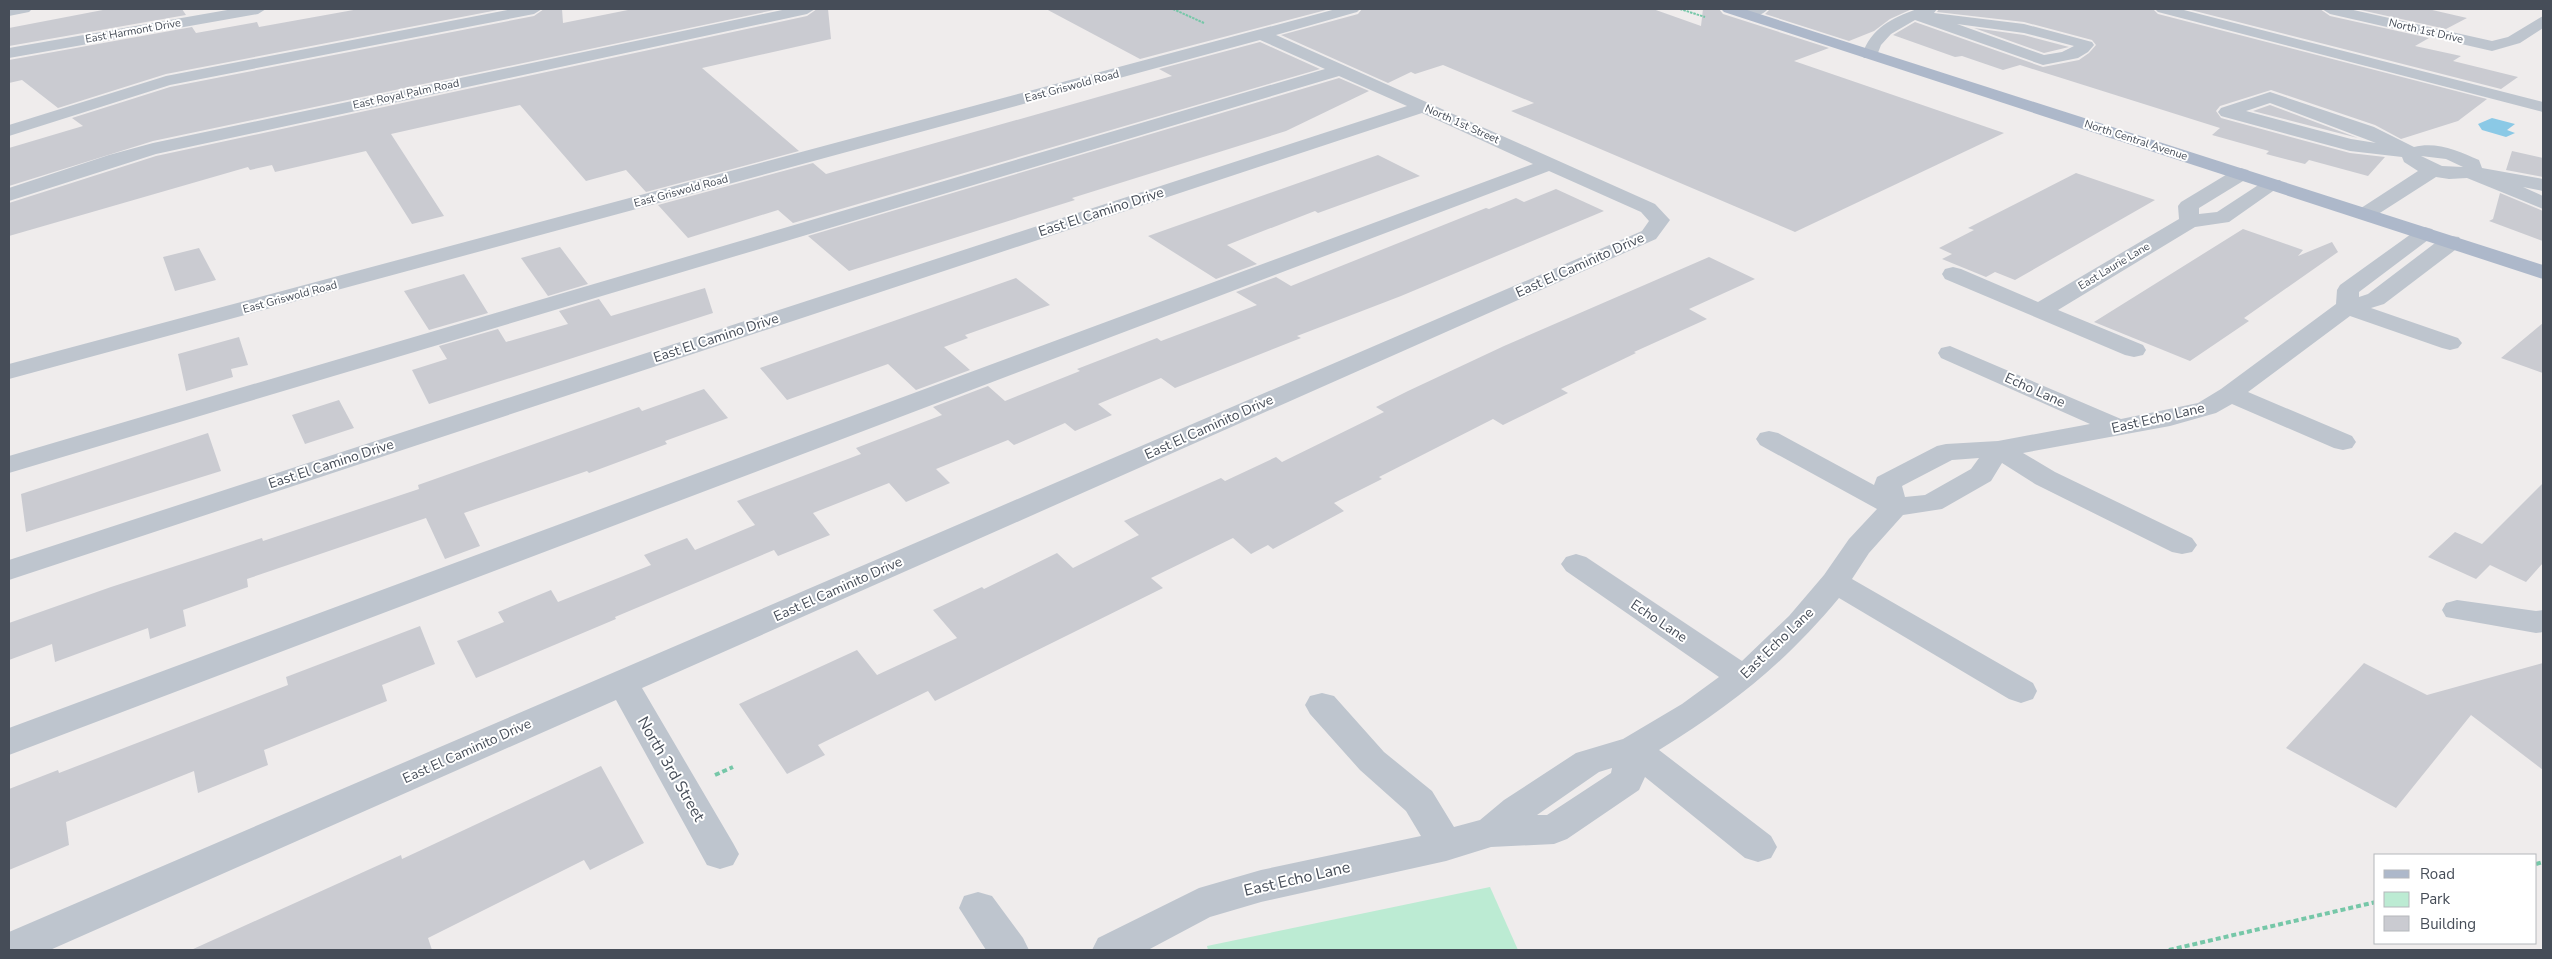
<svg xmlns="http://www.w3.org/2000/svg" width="2552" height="959" viewBox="0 0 2552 959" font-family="'Nunito Sans',sans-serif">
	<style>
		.green { fill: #bcebd3 }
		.water { fill: #8bc9e6 }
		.building { fill: #cacbd1 }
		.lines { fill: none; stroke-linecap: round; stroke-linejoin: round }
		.path-far1 { stroke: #76c7a8; stroke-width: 2; stroke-dasharray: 2.5 1; stroke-linecap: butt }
		.path { stroke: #76c7a8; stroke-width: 4; stroke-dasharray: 5 3; stroke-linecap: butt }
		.minor { fill: #bec5ce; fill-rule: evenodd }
		.major { fill: #adb8ca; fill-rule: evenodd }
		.labels { text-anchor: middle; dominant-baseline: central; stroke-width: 4; stroke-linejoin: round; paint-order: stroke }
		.far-street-label { font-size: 11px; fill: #464d58; stroke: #fff }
		.street-label { font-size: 14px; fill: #464d58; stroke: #fff }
		.near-street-label { font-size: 16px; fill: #464d58; stroke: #fff }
	</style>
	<rect width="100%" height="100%" fill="#efecec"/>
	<path class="green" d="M1490,887l28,63h-310l-1,-4z"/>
	<path class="water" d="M2492,118l23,6 -8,6 8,3 -9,4 -24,-7 -4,-6z"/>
	<path class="building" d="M108,9h74l4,6 -177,31v-18z
		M359,9h144l-337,65 -108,34 -36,-28 -13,3v-23l183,-33 4,6 61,-11 2,5z
		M544,9h18l1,14 70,-14h146l-626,132 -144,45v-38l74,-22 -11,-8 98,-31 364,-71z
		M817,9h11l3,30 -129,29 97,83 -153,41 -20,-22 -40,11 -66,-76 -129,29 53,82 -32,8 -46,-73 -91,21 -3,-7 -22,5 -2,-3 -239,69v-33l147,-47 651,-140z
		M1046,9h284l-190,50z
		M1362,9h291l48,17 2,-17h16l4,5 106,34 -35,13 210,72 -209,99 -284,-121 23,-8 -91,-38 -28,9 -4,-2 -23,11 -107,-48 77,-21z
		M1770,9h142l-22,10 -16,12 -25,10 -84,-27z
		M1939,9h214l5,5 329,85 -29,22 -57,18 -26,-14 -104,-35 -51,16 -4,5 5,7 129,35 35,4 -17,19 -59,-16 -4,4 -39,-10 3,-3 -57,-16 8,-7 -200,-63 -17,5 -41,-14 -7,1 -62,-22 22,-13 128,45 36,-7 10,-7 7,-8 -4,-5 -68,-18 -87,-10z
		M2187,9h133l10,7 99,22 -14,8 46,10 -8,5 65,16 -17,12z
		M2356,9h72l39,9 -21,11z
		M1974,28l50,7 45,12 -25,6z
		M1260,42l60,27 -527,154 -15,-13 -90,28 -30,-33 155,-42 13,11 346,-98 -13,-7z
		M1339,78l30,13 -83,40 -214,67 3,2 -226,71 -41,-35z
		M2270,105l88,33 -105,-27z
		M2512,151l31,7v19l-37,-7z
		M1378,155l42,21 -102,37 -3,-2 -88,34 30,19 -41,15 -68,-43z
		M2076,173l79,27 -140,80 -20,-8 -9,5 -44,-18 10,-5 -13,-6 35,-18 -6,-2z
		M1556,189l48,22 -203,85 -104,40 4,2 -126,50 -14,-10 -63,26 14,11 -37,16 -10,-8 -51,22 -6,-5 -72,29 14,14 -44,19 -17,-19 -76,30 17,22 -52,21 -4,-6 -159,67 1,2 -140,59 -19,-37 47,-19 -6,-10 53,-22 7,12 93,-37 -7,-10 43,-17 8,12 60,-25 -18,-24 124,-47 -5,-6 86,-33 -9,-8 55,-21 17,15 75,-30 -3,-2 80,-31 4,3 96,-36 -21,-13 40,-15 15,9 195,-78 3,1 27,-11 8,4z
		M2500,193l43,18v30l-54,-20 4,-2z
		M2243,229l60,21 -5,6 34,-14 6,10 -94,66 5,3 -59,40 -96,-39z
		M560,247l28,37 -40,12 -27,-38z
		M199,248l17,32 -41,11 -12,-34z
		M1709,257l46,22 -66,30 18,10 -73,33 2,1 -75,36 7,4 -65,32 -10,-6 -114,58 3,2 -48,24 10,8 -71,38 -5,-4 -17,9 -18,-16 -82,40 12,10 -228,113 -7,-10 -110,54 7,10 -38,19 -48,-70 118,-54 20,25 80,-37 -24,-28 49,-23 2,2 73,-36 16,15 66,-33 -15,-14 97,-43 4,3 51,-24 6,5 102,-50 -8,-5 32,-16 96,-45z
		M464,274l24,39 -59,17 -25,-39z
		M1016,278l34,27 -85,30 3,3 -24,9 26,23 -54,20 -28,-26 -101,36 -27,-32z
		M705,288l8,25 -284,91 -17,-34 35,-11 -8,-13 59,-17 8,13 62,-18 -9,-13 40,-12 12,17z
		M2543,323v50l-42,-15z
		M239,337l9,28 -17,4 2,8 -47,14 -8,-37z
		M704,389l24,29 -63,23 2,3 -78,29 -2,-2 -123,42 16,33 -35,13 -19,-41 -179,61 1,8 -65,23 3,16 -36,13 -2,-11 -93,34 -3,-18 -43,16v-37l102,-36 151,-49 1,3 156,-52 -1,-4 221,-78 3,4z
		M339,400l15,28 -49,16 -13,-29z
		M208,433l13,38 -195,61 -5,-38z
		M2543,483v80l-17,19 -36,-17 -14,14 -48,-22 27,-25 27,12z
		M420,626l15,38 -53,21 5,16 -123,49 4,15 -70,28 -4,-22 -128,51 3,23 -60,25v-81l49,-19 1,3 229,-88 -2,-8z
		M2364,663l63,32 116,-32v107l-72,-55 -75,93 -110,-60z
		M601,766l43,77 -54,27 -6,-10 -156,78 4,12h-241l210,-95 1,4z"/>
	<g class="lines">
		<path class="path-far1" d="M1173,9l31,14
			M1680,9l25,8"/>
		<path class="path" d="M715,775l18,-8
			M2536,864l7,-2
			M2169,950l207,-48"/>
		<path class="minor" d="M9,9h23l-3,3 -20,4z
			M233,9h33l-8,5 -249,44v-10z
			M512,9h30l-8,5 -364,71 -161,51v-11l157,-49z
			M787,9h28l-8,5 -651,140 -147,47v-13l100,-33 44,-12z
			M1336,9h24l-3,3 -81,23 379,169 15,16 -14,19 -1014,449 91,155 6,11 -6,11 -13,4 -13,-4 -91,-165 -566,250h-41v-18l1633,-701 7,-10 -8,-9 -92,-41 -1540,584v-27l1524,-564 -111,-51 -1413,467v-20l1398,-454 -68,-30 -1330,397v-17l1316,-387 -65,-29 -1251,339v-15z
			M1746,9h22c-6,7 -19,10 -27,8l-3,-3z
			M1917,9h20l-3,4 90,11 68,18 2,3 -6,7 -10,6 -35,7 -128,-45 -24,14 -10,11 -5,13h-12l-2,-3c9,-27 30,-37 55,-46zM1957,24l67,9 50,13 -12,6 -18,3z
			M2155,9h25l363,93v10l-385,-100z
			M2322,9h27l143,32 16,-4 35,-21v12l-23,15 -28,8 -162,-37z
			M2270,92l104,35 40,20c22,-6 45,4 65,13l3,8 61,11v12l-20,-4 20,9v13l-76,-31 -18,1 -13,-2 -64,41 -7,2 -7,-2 -3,-4 3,-4 60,-39 -14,-9 -2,-5 -52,-6 -129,-35 -3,-4 3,-4zM2270,103l106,40 -25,-4 -105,-28zM2421,156l25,3 17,8 -21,-1z
			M2241,168l7,2 3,4 -3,4 -49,30v6l18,-2 49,-32h14l3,4 -54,38 -34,5 -137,83 85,35 3,5 -3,5 -9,2 -9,-2 -180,-76 -3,-5 3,-5 8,-2 8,2 77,33 141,-83 -1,-13 3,-4 53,-32z
			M2425,227l7,2 4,4 -4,4 -73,55v5l9,-3 75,-57 8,-1 8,1 3,5 -3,5 -75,57 -13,4 87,30 4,5 -4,5 -8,2 -8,-2 -92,-32 -102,76 104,44 4,6 -4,6 -9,2 -9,-2 -102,-44 -16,9 -46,13 -147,27 32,19 137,66 5,7 -5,7 -10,2 -10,-2 -137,-68 -33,-21 -11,18 -49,28 -39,6 -34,38 -17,26 181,104 4,8 -4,8 -12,4 -12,-4 -170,-101c-55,66 -107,107 -180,152l112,86 6,11 -6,11 -13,4 -13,-4 -100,-81 -6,13 -72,49 -13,5 -63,3 -45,14 -185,41 -51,15 -62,33h-56l6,-12 101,-50 62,-18 160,-34 -15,-25 -46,-41 -50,-56 -5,-9 5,-9 12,-3 12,3 50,56 48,39 22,36 26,-7 24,-20 72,-47 47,-14 59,-35 37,-27 -153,-106 -5,-7 5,-7 10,-3 10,3 156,104 47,-45 35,-41 25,-36 28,-30 -117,-64 -4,-6 4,-6 9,-2 9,2 96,52 3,-8 60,-31 9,-2 52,-3 92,-17 -149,-66 -3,-5 3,-5 9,-2 171,73 77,-16 23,-14 115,-85 1,-14 3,-5 78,-56zM1979,458l-8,11 -46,26 -20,2 -3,-11 50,-26zM1612,768l-1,5 -64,42h-10l62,-43z
			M2457,600l79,11 7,-1v22l-7,1 -90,-16 -4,-7 4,-7z
			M978,892l14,4 31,42 6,12h-43l-27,-42 5,-12z"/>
		<path class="major" d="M1721,9h23l799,256v14l-819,-267z"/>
	</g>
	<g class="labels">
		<g class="far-street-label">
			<text transform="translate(133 31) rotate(-10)">East Harmont Drive</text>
			<text transform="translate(2426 31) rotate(13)">North 1st Drive</text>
			<text transform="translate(1072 86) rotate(-15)">East Griswold Road</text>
			<text transform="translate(406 94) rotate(-12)">East Royal Palm Road</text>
			<text transform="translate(1462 124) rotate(24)">North 1st Street</text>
			<text transform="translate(2136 140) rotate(18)">North Central Avenue</text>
			<text transform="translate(681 191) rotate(-15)">East Griswold Road</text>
			<text transform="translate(2114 266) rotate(-31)">East Laurie Lane</text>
			<text transform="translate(290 297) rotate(-15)">East Griswold Road</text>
		</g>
		<g class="street-label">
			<text transform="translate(1101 212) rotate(-18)">East El Camino Drive</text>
			<text transform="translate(1580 265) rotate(-24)">East El Caminito Drive</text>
			<text transform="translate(716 338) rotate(-18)">East El Camino Drive</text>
			<text transform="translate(2035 390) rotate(24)">Echo Lane</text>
			<text transform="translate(2158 418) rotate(-13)">East Echo Lane</text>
			<text transform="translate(1209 427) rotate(-24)">East El Caminito Drive</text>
			<text transform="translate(331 464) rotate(-18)">East El Camino Drive</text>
			<text transform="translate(838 589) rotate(-24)">East El Caminito Drive</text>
			<text transform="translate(1659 621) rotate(34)">Echo Lane</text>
			<text transform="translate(1777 643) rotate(-44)">East Echo Lane</text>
			<text transform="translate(467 751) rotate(-24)">East El Caminito Drive</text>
		</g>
		<g class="near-street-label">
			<text transform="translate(671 769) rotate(60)">North 3rd Street</text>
			<text transform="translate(1297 879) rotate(-13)">East Echo Lane</text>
		</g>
	</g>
	<rect width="2552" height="959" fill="none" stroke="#464d58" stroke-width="20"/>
	<rect x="2374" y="854" width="162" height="90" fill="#ffffff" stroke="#b5b8bc"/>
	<rect x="2384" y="870" width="25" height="8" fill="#adb8ca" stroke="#b5b8bc"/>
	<text x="2420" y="879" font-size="15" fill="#464d58">Road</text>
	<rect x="2384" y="892" width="25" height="15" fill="#bcebd3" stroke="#b5b8bc"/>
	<text x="2420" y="904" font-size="15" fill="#464d58">Park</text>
	<rect x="2384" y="916" width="25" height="15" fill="#cacbd1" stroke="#b5b8bc"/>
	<text x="2420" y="929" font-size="15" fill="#464d58">Building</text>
</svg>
